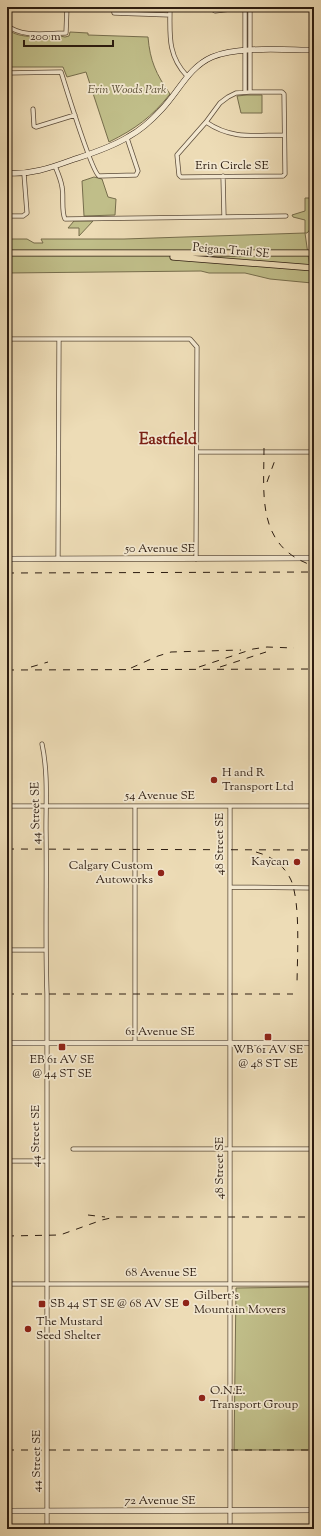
<svg xmlns="http://www.w3.org/2000/svg" width="321" height="1536" viewBox="0 0 321 1536" font-family="'Sorts Mill Goudy',serif">
	<style>
		.green { fill: #c0be89; stroke: #766d4c }
		.lines { fill: none; stroke-linecap: round; stroke-linejoin: round }
		.street-casing { stroke: #5c4c3a; stroke-width: 5 }
		.secondary-casing { stroke: #2c1c10; stroke-width: 6 }
		.primary-casing { stroke: #2c1c10; stroke-width: 7 }
		.street { stroke: #f3e8d0; stroke-width: 3.5 }
		.secondary { stroke: #f3e8d0; stroke-width: 5 }
		.primary { stroke: #eddcb6; stroke-width: 5.5 }
		.rail { stroke: #2c1c10; stroke-width: 1; stroke-dasharray: 7 7; stroke-linecap: butt }
		.poi-dot { fill: #8f2418; stroke: #f3e8d0; stroke-width: 1.5 }
		.labels { text-anchor: middle; dominant-baseline: central; stroke-width: 3.5; stroke-linejoin: round; paint-order: stroke }
		.park-label { font-size: 12px; font-style: italic; fill: #584d34; stroke: #f3e8d0 }
		.street-label { font-size: 12px; fill: #2c1c10; stroke: #f3e8d0 }
		.poi-label { font-size: 12px; fill: #2c1c10; stroke: #f3e8d0; text-anchor: start }
		.district-label { font-size: 16px; font-weight: bold; fill: #7a1f14; stroke: #f3e8d0 }
	</style>
	<rect width="100%" height="100%" fill="#eddcb6"/>
	<filter id="stains"><feTurbulence type="fractalNoise" baseFrequency=".005" numOctaves="4"/><feColorMatrix values="0 0 0 0 .2 0 0 0 0 .09 0 0 0 0 .02 0 0 0 .5 -.17"/></filter>
	<radialGradient id="worn" r=".72"><stop offset=".6" stop-color="#630" stop-opacity="0"/><stop offset="1" stop-color="#630" stop-opacity=".3"/></radialGradient>
	<path class="green" d="M7,29c13,11 37,7 53,7l5,1 4,-1 1,-4 18,1v2l60,2c2,24 8,37 22,57 -18,23 -35,35 -61,48l-23,-70 -19,5 -4,-10h-56z
		M247,95h15v18h-21l-4,-17z
		M94,177l8,2 6,18 8,2 -1,16 -31,1 -2,-35z
		M305,198h9v27l-7,8h-2l7,50 -42,-4 -25,-6h-36l-8,-2 -194,2v-34h20l7,4h9l-2,-4h83l181,-6v-13l-12,-3 -1,-2 13,-4z
		M74,221h19l-14,15v-8h-11z
		M314,1287v163h-80l2,-162z"/>
	<g class="lines">
		<g class="street-casing">
			<path id="street" d="M113,7l1,6 56,2
				M170,7c0,27 -3,48 17,69
				M212,7v2l3,2 16,-2h51l2,-2
				M245,9v83
				M7,25c14,13 41,8 59,8l1,-26
				M7,73l54,-1c5,15 30,99 38,104l37,-1 2,-4 -11,-33
				M250,92h32l2,2 1,80 -2,2 -102,1 -2,-2 -2,-20 29,-33 14,-19 8,-6 8,-4z
				M250,92v-83
				M33,109l1,17 2,1 39,-12
				M206,122c26,18 49,13 78,13
				M55,166c3,7 6,14 7,21 2,9 -1,24 3,32l221,-3
				M223,176l1,41
				M7,216h16l4,-3 -3,-39
				M7,339h183l7,8 -1,212
				M197,452h117
				M58,558l1,-219
				M42,744c6,28 4,57 4,85 1,55 -1,110 1,165v535
				M7,806h307
				M135,806v236
				M230,806v723
				M230,887l84,1
				M7,950h38
				M73,1149h241
				M7,1161h39
				M7,1284h307"/>
		</g>
		<g class="secondary-casing">
			<path id="secondary" d="M7,173c23,2 43,-5 65,-13 18,-6 38,-12 56,-23 13,-7 24,-17 34,-28 17,-18 27,-42 50,-52 26,-11 73,-7 102,-7
				M7,559l307,-1
				M7,1043h307
				M7,1511l307,-1"/>
		</g>
		<g class="primary-casing">
			<path id="primary" d="M7,253h307
				M173,257l141,11"/>
		</g>
		<use href="#street" class="street"/>
		<use href="#secondary" class="secondary"/>
		<use href="#primary" class="primary"/>
		<path class="rail" d="M264,448c0,48 -8,99 50,118
			M267,482l8,-22
			M7,573l307,-1
			M31,667l17,-5
			M199,667l54,-18 14,-2 27,1
			M220,667l46,-15
			M131,668l27,-12 13,-4 70,-2
			M7,670l307,-1
			M7,849l307,1
			M256,852c15,4 28,13 35,28 10,24 6,80 6,107
			M7,994h286
			M88,1215l17,2
			M7,1236l53,-1 42,-15 13,-3h197
			M7,1450h307"/>
	</g>
	<g class="poi-dot">
		<circle cx="214" cy="780" r="4"/>
		<circle cx="297" cy="862" r="4"/>
		<circle cx="161" cy="873" r="4"/>
		<rect x="264" y="1033" width="8" height="8" rx="2"/>
		<rect x="58" y="1043" width="8" height="8" rx="2"/>
		<circle cx="186" cy="1303" r="4"/>
		<rect x="38" y="1300" width="8" height="8" rx="2"/>
		<circle cx="28" cy="1329" r="4"/>
		<circle cx="202" cy="1398" r="4"/>
	</g>
	<g class="labels">
		<g class="park-label">
			<text x="127" y="90">Erin Woods Park</text>
		</g>
		<g class="street-label">
			<text x="232" y="166">Erin Circle SE</text>
			<text transform="translate(231 251) rotate(5)">Peigan Trail SE</text>
			<text x="160" y="549">50 Avenue SE</text>
			<text x="160" y="796">54 Avenue SE</text>
			<text transform="translate(36 813) rotate(-91)">44 Street SE</text>
			<text transform="translate(220 844) rotate(-90)">48 Street SE</text>
			<text x="160" y="1032">61 Avenue SE</text>
			<text transform="translate(36 1136) rotate(-90)">44 Street SE</text>
			<text transform="translate(220 1168) rotate(-90)">48 Street SE</text>
			<text x="161" y="1273">68 Avenue SE</text>
			<text transform="translate(37 1461) rotate(-90)">44 Street SE</text>
			<text x="160" y="1501">72 Avenue SE</text>
		</g>
		<g class="poi-label">
			<text x="222" y="773">H and R<tspan x="222" dy="14">Transport Ltd</tspan></text>
			<text x="289" y="862" text-anchor="end">Kaycan</text>
			<text x="153" y="866" text-anchor="end">Calgary Custom<tspan x="153" dy="14">Autoworks</tspan></text>
			<text x="268" y="1050" text-anchor="middle">WB 61 AV SE<tspan x="268" dy="14">@ 48 ST SE</tspan></text>
			<text x="62" y="1060" text-anchor="middle">EB 61 AV SE<tspan x="62" dy="14">@ 44 ST SE</tspan></text>
			<text x="194" y="1296">Gilbert's<tspan x="194" dy="14">Mountain Movers</tspan></text>
			<text x="50" y="1304">SB 44 ST SE @ 68 AV SE</text>
			<text x="36" y="1322">The Mustard<tspan x="36" dy="14">Seed Shelter</tspan></text>
			<text x="210" y="1391">O.N.E.<tspan x="210" dy="14">Transport Group</tspan></text>
		</g>
		<g class="district-label">
			<text x="168" y="440">Eastfield</text>
		</g>
	</g>
	<rect width="321" height="1536" fill="none" stroke="#eddcb6" stroke-width="24"/>
	<rect x="8" y="8" width="305" height="1520" fill="none" stroke="#2c1c10" stroke-width="2"/>
	<rect x="12" y="12" width="297" height="1512" fill="none" stroke="#2c1c10"/>
	<path d="M24 40v6h89v-6" fill="none" stroke="#2c1c10" stroke-width="2"/>
	<text x="30" y="40" font-size="12" fill="#2c1c10" stroke="#f3e8d0" stroke-width="3" paint-order="stroke">200 m</text>
	<rect width="100%" height="100%" filter="url(#stains)"/>
	<rect width="100%" height="100%" fill="url(#worn)"/>
</svg>
